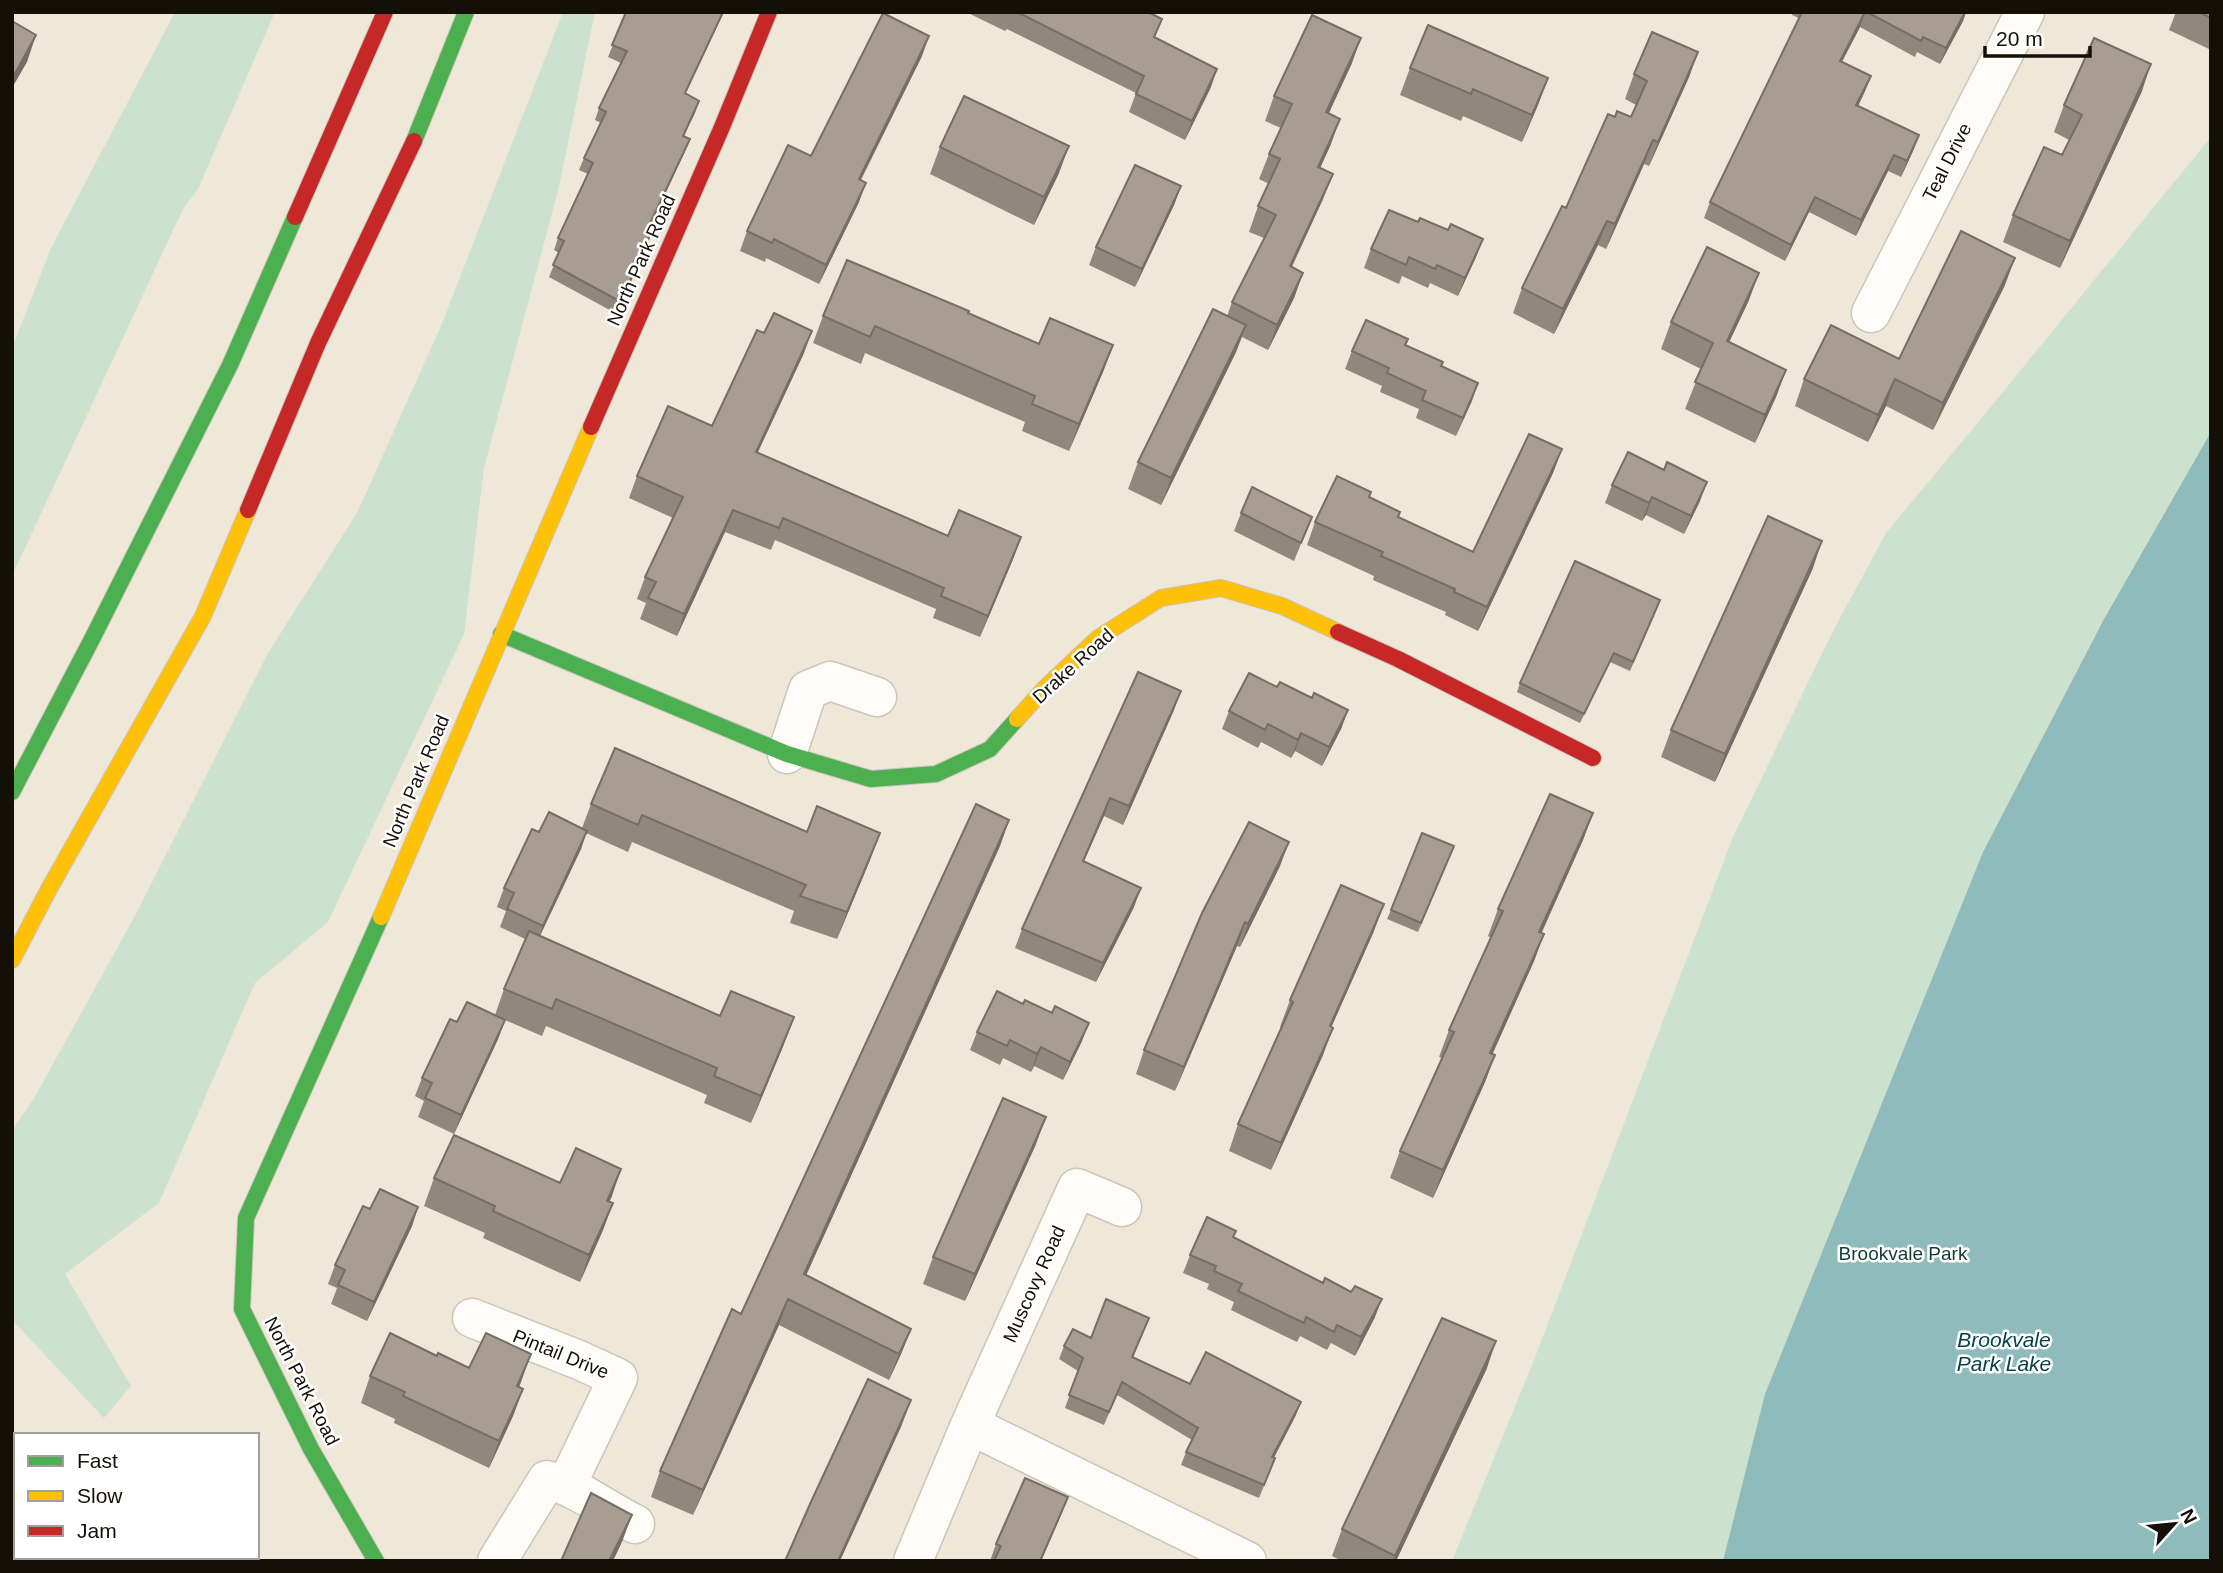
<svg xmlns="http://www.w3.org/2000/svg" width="2223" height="1573" viewBox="0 0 2223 1573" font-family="Helvetica,sans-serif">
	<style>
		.green { fill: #cde1cf }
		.water { fill: #90bbbc }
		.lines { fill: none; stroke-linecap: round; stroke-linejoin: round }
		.street-casing { stroke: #cbc5ba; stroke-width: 41 }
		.fast-casing { stroke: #cbc5ba; stroke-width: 18 }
		.slow-casing { stroke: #cbc5ba; stroke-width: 18 }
		.jam-casing { stroke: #cbc5ba; stroke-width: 18 }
		.street { stroke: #fdfcf9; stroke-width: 38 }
		.fast { stroke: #4caf50; stroke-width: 16 }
		.slow { stroke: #ffc107; stroke-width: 16 }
		.jam { stroke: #c62828; stroke-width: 16 }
		.wall { fill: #90877d }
		.shaded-wall { fill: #766e66 }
		.building { fill: #a89d91; stroke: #766e66; stroke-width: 2 }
		.labels { text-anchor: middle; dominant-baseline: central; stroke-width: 5; stroke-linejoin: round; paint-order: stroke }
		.street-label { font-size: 19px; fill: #141007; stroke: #fff }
		.park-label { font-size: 19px; fill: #113e2c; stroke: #fff }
		.water-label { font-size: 21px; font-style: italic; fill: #054349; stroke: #fff }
	</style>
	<rect width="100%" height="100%" fill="#efe8d9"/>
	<path class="green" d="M175,12h100l-77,177 -15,20 -171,367v-228l39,-100z
		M563,12h32l-37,179 -74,277 -20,166 -136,288 -73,61 -96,220 -94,71 66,112 -27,32 -92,-98v-190l21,-30 103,-186 132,-261 89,-140 84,-187z
		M2211,137v1424h-759l82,-201 199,-523 100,-206 53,-98 85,-102z"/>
	<path class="water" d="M2211,432v1129h-488l42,-167 218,-542 120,-231z"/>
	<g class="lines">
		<g class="street-casing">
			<path id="street" d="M1871,313l154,-301
				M787,754l21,-64 22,-9 47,16
				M472,1318l107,42 39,18 -51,106
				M970,1425l277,136
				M12,1518l4,-4
				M181,1557l4,4
				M497,1561l50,-81c32,7 58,30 88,44
				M913,1561l57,-136 107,-237 45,19"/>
		</g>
		<g class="fast-casing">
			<path id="fast" d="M414,141l52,-129
				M501,634l286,120 84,25 65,-5 54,-25 27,-30
				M12,792l80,-153 138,-274 65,-148
				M376,1561l-65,-112 -69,-140 4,-91 135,-301"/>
		</g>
		<g class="slow-casing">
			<path id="slow" d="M1017,719l29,-32 52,-49 63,-40 60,-10 61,18 56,26
				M381,917l210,-490
				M12,960l37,-71 154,-273 45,-106"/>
		</g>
		<g class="jam-casing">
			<path id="jam" d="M295,217l90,-205
				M591,427l131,-300 47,-115
				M248,510l70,-167 96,-202
				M1338,632l60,27 195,99"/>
		</g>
		<use href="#street" class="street"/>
		<use href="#fast" class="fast"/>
		<use href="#slow" class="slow"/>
		<use href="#jam" class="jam"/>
	</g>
	<path class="wall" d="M626,12l60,82 13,7 -15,35 1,15 -33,71 3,1 -4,12 -34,79 -68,-37 10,-24 -5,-3 4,-12 30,-64 -9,-4 5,-12 17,-35 -6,-3 4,-12 22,-45 -13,-6z
		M966,12h182l7,26 56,49 -26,53 -56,-28 7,-19 -129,-64 -2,2z
		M1793,12h173l-3,9 -23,43 -23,-12 -2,5 -55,-30 -18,35 29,14 -6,15 -7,15 61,29 -6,16 -12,26 -13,-6 -32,65 -47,-24 -24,49 -81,-43 6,-16 89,-184 -7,-3z
		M2176,12h35v38l-42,-20z
		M1698,52l-9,25 -40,89 -5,-2 -38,85 -8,-4 -44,89 -41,-21 9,-25 93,-171h16l5,-12 -11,-6 9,-25z
		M922,56l-61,124 -2,22 -40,82 -53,-26 -1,4 -25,-11 7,-20 64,-75z
		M1352,63l-23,50 2,31 -11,24 3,31 -31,68 11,6 -9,25 -26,52 -26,-13 -6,15 -75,153 -33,-16 10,-27 89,-146 5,-14 32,-64 -15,-6 9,-26 11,-22 -10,-5 10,-25 12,-26 -16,-7 9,-25z
		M1410,68l138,10 -10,27 -16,37 -59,-26 -2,5 -61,-26z
		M2142,91l-82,177 -57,-26 10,-27 49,-60 7,-15 -15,-8 10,-27z
		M940,147l119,26 -25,52 -104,-51z
		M1181,186l-7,19 -39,82 -46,-22 7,-18z
		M1418,222l65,17 -7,18 -18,39 -28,-13 -2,5 -26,-12 -3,8 -35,-16 7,-19z
		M2005,285l-72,145 -47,-24 -18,36 -73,-36 9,-27 95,-20z
		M1749,300l-20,42 57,28 -10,27 -21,46 -70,-34 16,-40 -40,-20 10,-27z
		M968,313l71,31 74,1 -10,27 -34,79 -47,-20 3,-9 -160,-69 -4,11 -48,-21 10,-27z
		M1406,345l36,21 36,17 -22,53 -40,-18 3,-9 -39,-17 2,-6 -37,-17 7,-18z
		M804,353l-46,99 190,84 73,1 -8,22 -33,78 -47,-19 3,-9 -161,-69 -4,10 -46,-18 -48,104 -37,-17 6,-16 -9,-4 8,-22 28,-59 -44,-20 8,-22 75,-50z
		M1562,449l-9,24 -75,158 -33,-16 1,-3 -73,-32 1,-4 -67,-31 8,-23 54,-25 29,20 75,35z
		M1612,485l88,16 -16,33 -38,-19 -4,6 -37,-18z
		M1241,513l71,4 -18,44 -60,-30z
		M1813,568l-98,214 -54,-25 10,-27z
		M1657,609l-27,62 -20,-9 -30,61 -63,-31 3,-9z
		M1138,672l36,38 -51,115 -19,-9 -20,45 50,46 -38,75 -81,-34 7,-19z
		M1277,687l71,23 -7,19 -19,37 -27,-15 -4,7 -30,-16 -3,6 -36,-19 7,-18z
		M591,804l279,56 -33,79 -47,-16 4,-12 -162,-69 -4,10 -42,-19 -5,16 -41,87 244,108 -33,79 -47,-20 3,-8 -161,-69 -4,10 -37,-16 -7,19 -44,95 -36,-17 6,-16 -9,-5 7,-18 35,-56 38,-7 9,-26 21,-50 -25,-12 6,-16 -9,-4 7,-19 35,-56 43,-4z
		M1593,813l-10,27 -42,93 3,1 -10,27 -42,93 3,1 -10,27 -52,116 -43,-20 10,-27 42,-93 -3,-1 10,-27 42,-92 -3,-2 10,-27z
		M1009,820l-9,26 -194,429 105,54 -10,25 -12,26 -110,-55 -86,190 -42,-18 9,-26 81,-157z
		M1454,846l-36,86 -31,-13 4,-9z
		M1280,866l-40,81 -3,-1 -62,145 -39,-17 8,-24z
		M1374,931l-43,96 -8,28 -52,115 -42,-19 9,-27 44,-96 -2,-1 10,-27z
		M977,1032l105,9 -19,39 -29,-14 -3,6 -28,-14 -3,7 -30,-15z
		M1036,1144l-71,157 -42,-17 10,-27z
		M434,1178l126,5 52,13 -3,5 4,2 -10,27 -23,52 -97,-44 2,-5 -61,-27z
		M418,1207l-6,19 -45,95 -36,-17 6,-16 -9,-4 7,-19 35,-56z
		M1234,1237l141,80 -20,39 -24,-13 -4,7 -27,-14 -3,6 -66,-32 3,-8 -27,-13 2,-5 -26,-11 7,-18z
		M1149,1318l-16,40 57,26 106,31 -22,43 -4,13 -11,27 -78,-33 5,-13 6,-12 -75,-45 -13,30 -39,-17 13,-37 -19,-12 5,-13z
		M437,1356l32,12 52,14 -2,5 4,2 -10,27 -24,52 -95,-45 1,-4 -34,-16 9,-27z
		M1487,1368l-91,193h-54l-10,-5 10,-27z
		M1068,1497l-7,18 -20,46h-51l6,-17z"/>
	<path class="shaded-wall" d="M723,12h1l-44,93 5,-12z
		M1865,12l-5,15 -26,49 6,-15z
		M1965,12h1l-3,9 -23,43 6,-16z
		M36,35l-9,27 -15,26v-9z
		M929,36l-7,20 -71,143 8,-20z
		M1361,38l-9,25 -35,75 9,-26z
		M1698,52l-9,25 -40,89 9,-24z
		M2151,64l-9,27 -82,177 10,-27z
		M1217,69l-6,18 -26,53 7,-19z
		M1871,76l-6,15 -14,30 5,-16z
		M1548,78l-10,27 -16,37 10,-27z
		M699,101l-4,12 -17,35 5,-12z
		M1340,119l-9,25 -22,48 9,-25z
		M1919,135l-6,16 -12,26 6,-16z
		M690,139l-5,12 -38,82 4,-12z
		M1653,140l-9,24 -38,85 9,-25z
		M1069,146l-10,27 -25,52 10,-28z
		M1894,155l-6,16 -32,65 5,-16z
		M1333,174l-10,25 -43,92 10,-25z
		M866,183l-7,19 -40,82 7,-19z
		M1181,186l-7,19 -39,82 7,-18z
		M1815,197l-6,15 -24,49 6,-16z
		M1607,221l-9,24 -44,89 9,-25z
		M655,223l-4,12 -34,79 4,-12z
		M1483,239l-7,18 -18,39 7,-18z
		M2015,258l-10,27 -72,145 10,-27z
		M1303,273l-9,25 -26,52 9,-25z
		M1759,273l-10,27 -32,68 10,-27z
		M1246,325l-10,27 -75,153 10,-27z
		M812,331l-8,22 -56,120 8,-21z
		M1113,345l-10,27 -34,79 10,-27z
		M1786,370l-10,27 -21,46 10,-28z
		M1895,379l-9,27 -18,36 10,-27z
		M1478,383l-6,18 -16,35 7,-18z
		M1562,449l-9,24 -75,158 9,-24z
		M1707,482l-7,19 -16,33 7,-18z
		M1652,497l-6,18 -4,6 7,-18z
		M733,510l-8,22 -48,104 7,-22z
		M1021,537l-8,22 -33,78 8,-21z
		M1822,541l-9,27 -98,214 10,-28z
		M1181,691l-7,19 -51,115 6,-19z
		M1348,710l-7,19 -19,37 7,-19z
		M1301,733l-6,18 -4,7 7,-18z
		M1110,798l-6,18 -28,63 7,-18z
		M1593,813l-10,27 -53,119 9,-27z
		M1009,820l-9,26 -205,454 9,-26z
		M587,831l-6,18 -45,95 7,-18z
		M880,833l-10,27 -33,79 10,-27z
		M1289,842l-9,24 -40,81 8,-23z
		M1141,888l-7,19 -38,75 7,-19z
		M1384,904l-10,27 -54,122 10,-27z
		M1245,922l-8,24 -62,145 9,-24z
		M1544,934l-10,27 -53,119 9,-27z
		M794,1017l-10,27 -33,79 10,-27z
		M505,1020l-7,19 -44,95 7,-19z
		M1089,1023l-7,18 -19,39 7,-18z
		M1333,1028l-10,27 -52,115 10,-27z
		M1041,1047l-7,19 -3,6 6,-18z
		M1495,1055l-10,27 -52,116 10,-28z
		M1046,1117l-10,27 -71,157 10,-27z
		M621,1169l-9,27 -15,32 10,-27z
		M613,1203l-10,27 -23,52 9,-27z
		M418,1207l-6,19 -45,95 7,-19z
		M788,1299l-9,26 -86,190 10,-25z
		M1382,1299l-7,18 -20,39 6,-19z
		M911,1329l-10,25 -12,26 10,-26z
		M1496,1341l-9,27 -91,193h-3z
		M531,1354l-10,28 -14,31 10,-27z
		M523,1389l-10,27 -24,52 10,-27z
		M911,1400l-10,27 -61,134h-2z
		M1301,1402l-5,13 -29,55 5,-13z
		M1068,1497l-7,18 -20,46h-1z
		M632,1515l-10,27 -9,19h-4z"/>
	<path class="building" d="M626,12h97l-38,81 14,8 -16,35 7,3 -39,82 4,2 -34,79 -68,-37 11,-24 -6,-3 35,-75 -9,-5 22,-46 -7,-4 28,-57 -15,-6z
		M1017,12h131l14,7 -8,18 63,32 -25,52 -56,-27 8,-18z
		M1802,12h63l-25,49 31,15 -15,29 63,30 -12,26 -13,-6 -33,65 -46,-23 -24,48 -81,-43z
		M1867,12h98l-19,36 -23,-11 -2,4z
		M2199,12h12v6z
		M883,13l46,23 -70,143 7,4 -40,82 -52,-26 -2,4 -25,-12 41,-86 23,11z
		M1312,15l49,23 -35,74 14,7 -22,48 15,7 -43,92 13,7 -26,52 -45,-23 44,-87 -18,-9 22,-47 -11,-5 23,-50 -18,-8z
		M12,21l24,14 -24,44z
		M1428,25l120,53 -16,37 -59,-26 -2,5 -61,-26z
		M1652,32l46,20 -40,90 -5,-2 -38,84 -8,-3 -44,88 -41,-21 40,-82 4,2 42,-94 7,3 2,-6 14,6 16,-36 -13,-7z
		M2094,38l57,26 -81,177 -57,-26 31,-68 18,8 20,-40 -18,-10z
		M964,96l105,50 -25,51 -104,-50z
		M1135,165l46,21 -39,83 -46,-22z
		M1389,210l29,12 2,-4 28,12 3,-6 32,15 -18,39 -28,-13 -2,4 -26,-12 -3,8 -35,-16z
		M1961,231l54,27 -72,145 -48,-24 -17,36 -74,-36 27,-54 68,34z
		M1707,247l52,26 -32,68 59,29 -21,45 -70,-33 18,-39 -42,-21z
		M847,260l122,51 -1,2 71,31 11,-26 63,27 -34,79 -47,-20 3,-8 -160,-70 -5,11 -47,-21z
		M1213,309l33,16 -75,153 -33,-16z
		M774,313l38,18 -56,121 192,84 11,-26 62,27 -33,79 -47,-20 3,-8 -161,-70 -4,10 -46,-18 -49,104 -36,-16 8,-16 -11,-5 38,-80 -46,-21 31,-70 44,20 45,-96 7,3z
		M1366,320l42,19 -3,6 38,17 -2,4 37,17 -15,35 -41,-18 4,-9 -39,-18 2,-5 -37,-17z
		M1529,434l33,15 -75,158 -33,-15 1,-3 -74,-33 2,-4 -68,-30 22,-46 34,16 -2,5 31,15 -2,5 75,35z
		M1628,452l36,18 3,-8 40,20 -16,34 -39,-19 -3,6 -37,-18z
		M1252,487l60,30 -11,26 -60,-30z
		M1768,516l54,25 -97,213 -54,-24z
		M1575,561l85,39 -27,62 -19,-9 -30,61 -64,-31z
		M1138,672l43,19 -52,115 -19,-8 -27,63 58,27 -38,75 -81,-34z
		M1249,673l28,14 3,-5 32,16 2,-5 34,17 -19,37 -28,-14 -3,7 -30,-16 -3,6 -36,-19z
		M615,748l192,84 10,-26 63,27 -33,79 -47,-16 6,-11 -164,-70 -4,10 -47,-21z
		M1550,794l43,19 -54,119 5,2 -54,119 5,2 -52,115 -43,-19 54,-119 -5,-2 54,-119 -5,-2z
		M976,804l33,16 -205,454 107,55 -12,25 -111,-55 -85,191 -43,-19 72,-162 9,5z
		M549,812l38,19 -44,95 -36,-17 7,-16 -10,-5 28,-59 7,3z
		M1249,822l40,20 -41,82 -3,-2 -61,145 -40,-17 58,-137z
		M1422,833l32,13 -33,77 -30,-13z
		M1341,885l43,19 -54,122 3,2 -52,115 -43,-19 55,-122 -3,-2z
		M529,931l191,85 11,-25 63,26 -33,79 -47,-20 3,-8 -161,-69 -4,10 -48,-20z
		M997,991l26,13 2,-4 27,13 3,-7 34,17 -19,39 -29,-15 -4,7 -27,-14 -3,6 -30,-14z
		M467,1002l38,18 -44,95 -36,-17 7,-15 -10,-5 28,-59 7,3z
		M1003,1098l43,19 -71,157 -42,-17z
		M454,1135l106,48 16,-35 45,21 -14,32 6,2 -24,52 -96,-44 2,-5 -61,-28z
		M380,1189l38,18 -44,95 -36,-17 7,-15 -10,-5 28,-59 7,3z
		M1207,1217l29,14 -3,6 90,46 2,-5 26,14 4,-6 27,13 -21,38 -24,-12 -3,7 -28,-15 -2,6 -66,-32 4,-7 -28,-13 2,-5 -26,-11z
		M1106,1299l43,19 -17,39 58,27 16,-32 95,50 -29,55 3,1 -11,27 -78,-33 12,-24 -76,-46 -13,30 -40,-17 14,-37 -19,-12 9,-17 18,9z
		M1442,1318l54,23 -101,215 -53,-27z
		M390,1333l47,23 1,-3 31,15 17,-35 45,21 -14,32 6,3 -24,52 -96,-45 2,-4 -35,-16z
		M868,1379l43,21 -73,161h-53l25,-57z
		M1025,1478l43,19 -28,64h-46l7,-15 -5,-2z
		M591,1493l41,22 -23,46h-48z
		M44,1557h56l-1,4h-56z"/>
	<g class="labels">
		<g class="street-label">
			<text transform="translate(1947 162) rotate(-63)">Teal Drive</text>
			<text transform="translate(641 260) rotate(-66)">North Park Road</text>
			<text transform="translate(1073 666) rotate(-42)">Drake Road</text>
			<text transform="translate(416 781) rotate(-67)">North Park Road</text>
			<text transform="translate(1034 1284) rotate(-66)">Muscovy Road</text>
			<text transform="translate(561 1354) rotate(22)">Pintail Drive</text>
			<text transform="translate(302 1381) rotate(63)">North Park Road</text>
		</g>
		<g class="park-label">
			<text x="1903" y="1253">Brookvale Park</text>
		</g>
		<g class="water-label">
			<text x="2004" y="1339">Brookvale<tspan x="2004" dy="24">Park Lake</tspan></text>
		</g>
	</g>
	<rect width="2223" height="1573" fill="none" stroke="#141007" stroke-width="28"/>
	<rect x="14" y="1433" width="245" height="126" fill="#ffffff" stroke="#a19f9c" stroke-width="2"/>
	<rect x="28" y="1456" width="35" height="10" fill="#4caf50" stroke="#a19f9c" stroke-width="2"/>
	<text x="77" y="1468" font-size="21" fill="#141007">Fast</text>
	<rect x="28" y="1491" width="35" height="10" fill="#ffc107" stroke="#a19f9c" stroke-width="2"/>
	<text x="77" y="1503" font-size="21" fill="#141007">Slow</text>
	<rect x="28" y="1526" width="35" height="10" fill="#c62828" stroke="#a19f9c" stroke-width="2"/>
	<text x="77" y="1538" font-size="21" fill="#141007">Jam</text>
	<g transform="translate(2174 1524) rotate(63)" stroke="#ffffff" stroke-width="5" paint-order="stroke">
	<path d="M0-5L12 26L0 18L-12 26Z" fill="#141007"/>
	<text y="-10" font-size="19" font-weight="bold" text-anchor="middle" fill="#141007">N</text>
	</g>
	<path d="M1985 46v10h105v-10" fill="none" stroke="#141007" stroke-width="3.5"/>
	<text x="1996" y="46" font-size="21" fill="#141007" stroke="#ffffff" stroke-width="5" paint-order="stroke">20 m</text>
</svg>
